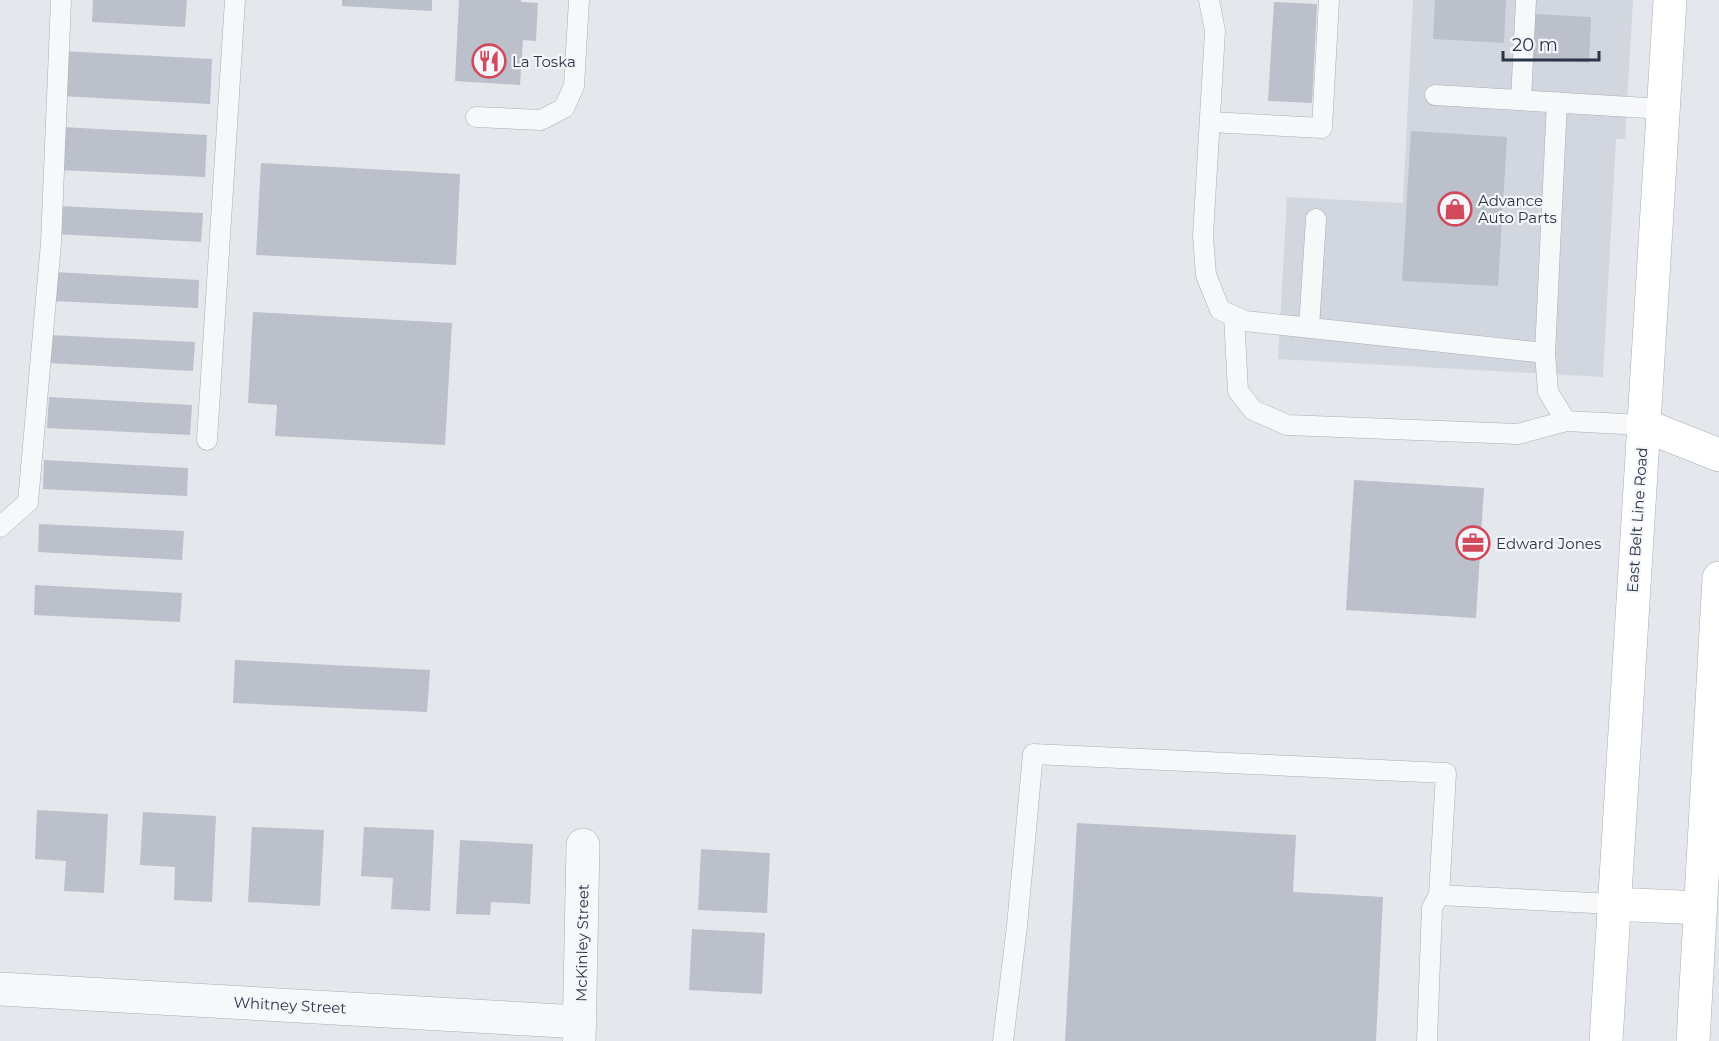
<svg xmlns="http://www.w3.org/2000/svg" width="1719" height="1041" viewBox="0 0 1719 1041" font-family="Montserrat,sans-serif">
	<style>
		.built { fill: #d2d6de }
		.building { fill: #bbc0ca }
		.lines { fill: none; stroke-linecap: round; stroke-linejoin: round }
		.lane-casing { stroke: #a9aeb7; stroke-width: 21 }
		.street-casing { stroke: #a9aeb7; stroke-width: 34 }
		.secondary-casing { stroke: #a9aeb7; stroke-width: 34 }
		.lane { stroke: #f7f8fa; stroke-width: 20 }
		.street { stroke: #f7f8fa; stroke-width: 33 }
		.secondary { stroke: #fff; stroke-width: 33 }
		.labels { text-anchor: middle; dominant-baseline: central; stroke-width: 4.5; stroke-linejoin: round; paint-order: stroke }
		.poi-label { font-size: 15px; fill: #2b3445; stroke: #f4f6f9; text-anchor: start }
		.street-label { font-size: 15px; fill: #2b3445; stroke: #f4f6f9 }
	</style>
	<rect width="100%" height="100%" fill="#e4e7ec"/>
	<path class="built" d="M1413,0h220l-8,139h-9l-13,238 -325,-18 9,-162 116,6z"/>
	<path class="building" d="M93,0h94l-2,27 -93,-5z
		M342,0h90v11l-90,-5z
		M459,0h62v2l17,1 -2,38 -13,-1 -3,45 -65,-4z
		M1435,0h71l-2,43 -71,-4z
		M1274,2l43,2 -5,99 -44,-2z
		M1535,14l56,3 -2,46 -56,-3z
		M62,51l150,8 -2,45 -150,-8z
		M62,127l145,8 -2,42 -145,-7z
		M1411,131l96,6 -9,149 -96,-5z
		M261,163l199,11 -4,91 -200,-10z
		M58,206l145,7 -2,29 -145,-8z
		M54,272l145,8 -1,28 -145,-7z
		M253,312l199,11 -7,122 -170,-9 2,-31 -29,-2z
		M50,335l145,7 -2,29 -145,-8z
		M49,397l143,8 -2,30 -143,-7z
		M44,460l144,8 -1,28 -144,-7z
		M1354,480l130,8 -8,130 -130,-8z
		M39,524l145,7 -2,29 -144,-8z
		M35,585l147,8 -2,29 -146,-7z
		M235,660l195,10 -3,42 -194,-9z
		M37,810l71,4 -4,79 -40,-2 2,-30 -31,-2z
		M143,812l73,4 -4,86 -38,-2 1,-33 -35,-2z
		M1077,823l219,12 -3,57 90,5 -7,144h-311z
		M252,827l72,3 -4,76 -72,-4z
		M364,827l70,3 -4,81 -39,-2 2,-31 -32,-2z
		M460,840l73,4 -3,60 -39,-2 -1,13 -34,-1z
		M701,849l69,4 -3,60 -69,-3z
		M692,929l73,4 -3,61 -73,-4z"/>
	<g class="lines">
		<g class="lane-casing">
			<path id="lane" d="M1209,0l6,31 -12,205 3,39 14,35 25,11 300,32 3,39 18,29 77,4
				M1435,95l228,14
				M1521,100l5,-100
				M476,117l65,3 23,-12 10,-22 5,-86
				M1210,122l112,6 7,-128
				M1234,316l4,75 15,19 34,15 231,9 48,-13
				M1309,328l7,-109
				M1545,353l12,-251
				M207,440l28,-440
				M0,527l28,-25 23,-259 10,-243
				M1003,1041l14,-115 16,-172 413,19 -7,122
				M1427,1041l5,-133 7,-13 174,9"/>
		</g>
		<g class="street-casing">
			<path id="street" d="M0,989l580,33
				M579,1041l4,-196"/>
		</g>
		<g class="secondary-casing">
			<path id="secondary" d="M1643,425l76,30
				M1613,904l88,4
				M1606,1041l64,-1041
				M1693,1041l26,-463"/>
		</g>
		<use href="#lane" class="lane"/>
		<use href="#street" class="street"/>
		<use href="#secondary" class="secondary"/>
	</g>
	<defs>
		<g id="restaurant-ring" transform="scale(1.725)"><circle r="9.5" fill="#f4f6f9" stroke="#d1495b" stroke-width="1.5"/><path d="M-5-6h1v4h1v-4h1v4h1v-4h1v5L-1.5 .5V6h-2V.5L-5-1ZM5-6V6H3V1.5H1.5Q1.5-4 5-6Z" fill="#d1495b"/></g>
		<g id="shop-ring" transform="scale(1.725)"><circle r="9.5" fill="#f4f6f9" stroke="#d1495b" stroke-width="1.5"/><path d="M-5-2.5h2.3a2.7 3.5 0 0 1 5.4 0H5L5.5 6h-11ZM-1.5-2.5h3a1.5 2.3 0 0 0-3 0Z" fill="#d1495b"/></g>
		<g id="office-ring" transform="scale(1.725)"><circle r="9.5" fill="#f4f6f9" stroke="#d1495b" stroke-width="1.5"/><path d="M-6-3h4V-5.5h4V-3h4V5H-6ZM-1-4.5V-3h2v-1.5ZM-6 0V1H6V0Z" fill="#d1495b"/></g>
	</defs>
	<g fill-rule="evenodd">
		<use href="#restaurant-ring" x="489" y="61"/>
		<use href="#shop-ring" x="1455" y="209"/>
		<use href="#office-ring" x="1473" y="543"/>
	</g>
	<g class="labels">
		<g class="poi-label">
			<text x="512" y="61">La Toska</text>
			<text x="1478" y="200">Advance<tspan x="1478" dy="17">Auto Parts</tspan></text>
			<text x="1496" y="543">Edward Jones</text>
		</g>
		<g class="street-label">
			<text transform="translate(1637 520) rotate(-86)">East Belt Line Road</text>
			<text transform="translate(582 943) rotate(-89)">McKinley Street</text>
			<text transform="translate(290 1005) rotate(3)">Whitney Street</text>
		</g>
	</g>
	<path d="M1503 51v9h96v-9" fill="none" stroke="#2b3445" stroke-width="3"/>
	<text x="1512" y="51" font-size="18" fill="#2b3445" stroke="#f4f6f9" stroke-width="4.5" paint-order="stroke">20 m</text>
</svg>
